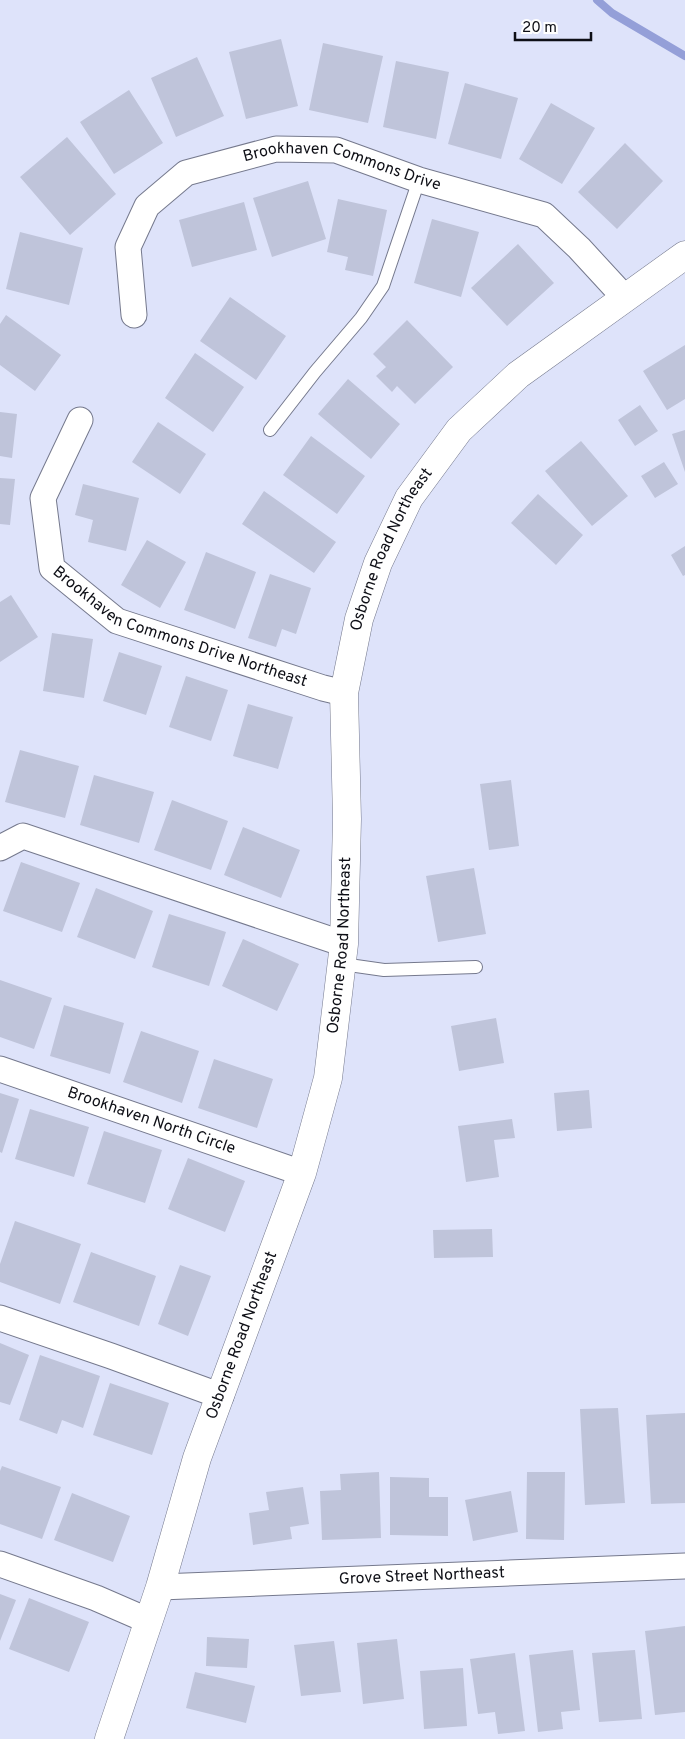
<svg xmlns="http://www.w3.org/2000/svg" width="685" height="1739" viewBox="0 0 685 1739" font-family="Overpass,sans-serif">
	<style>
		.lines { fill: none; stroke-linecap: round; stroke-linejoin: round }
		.stream { stroke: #949fd8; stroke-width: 8 }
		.building { fill: #bfc4da }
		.service-casing { stroke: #75798d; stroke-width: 14 }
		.minor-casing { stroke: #75798d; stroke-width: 27 }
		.tertiary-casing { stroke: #75798d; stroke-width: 29 }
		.service { stroke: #fff; stroke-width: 12 }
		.minor { stroke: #fff; stroke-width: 25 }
		.tertiary { stroke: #fff; stroke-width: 28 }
		.labels { text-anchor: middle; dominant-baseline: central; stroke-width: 4; stroke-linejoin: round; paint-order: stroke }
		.street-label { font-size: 16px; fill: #0e0f16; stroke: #fff }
	</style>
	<rect width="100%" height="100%" fill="#dee3fa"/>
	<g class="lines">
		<path class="stream" d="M597,0l15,13 73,43"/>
	</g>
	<path class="building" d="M281,39l17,67 -52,13 -17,-67z
		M323,43l60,13 -15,67 -59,-13z
		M197,57l27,59 -48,21 -25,-59z
		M396,61l53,11 -13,67 -53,-12z
		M465,83l53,15 -17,61 -53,-15z
		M129,90l34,53 -49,31 -34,-52z
		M551,103l44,25 -33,56 -43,-25z
		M67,137l49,57 -46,41 -50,-58z
		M625,143l38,38 -46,48 -39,-37z
		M308,181l18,58 -54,18 -19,-59z
		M338,199l49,11 -14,66 -28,-6 3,-13 -21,-5z
		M244,202l13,48 -65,17 -13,-47z
		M432,219l47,13 -18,65 -47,-14z
		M20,232l63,16 -14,57 -63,-16z
		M518,244l36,39 -47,43 -36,-38z
		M230,297l56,39 -30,44 -56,-39z
		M6,315l55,40 -26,36 -35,-26v-41z
		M407,320l46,47 -38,37 -18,-18 -5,6 -16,-16 10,-9 -13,-13z
		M685,345v54l-18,11 -24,-39z
		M195,353l49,34 -31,45 -48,-34z
		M348,379l52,45 -29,35 -53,-45z
		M640,405l18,26 -23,15 -17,-26z
		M0,412l17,2 -5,44 -12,-2z
		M158,422l48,32 -26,40 -48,-32z
		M685,430v42l-13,-38z
		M311,436l54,40 -28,38 -54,-39z
		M581,441l47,55 -36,30 -47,-55z
		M664,462l14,22 -23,14 -14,-22z
		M0,478l15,1 -5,46 -10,-1z
		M83,484l56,14 -13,53 -38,-9 5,-22 -18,-5z
		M264,491l72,51 -22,31 -72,-49z
		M538,494l45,41 -27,30 -45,-42z
		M147,540l39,22 -26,46 -39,-23z
		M685,546v29l-2,1 -12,-21z
		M206,552l50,20 -21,57 -51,-19z
		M270,574l41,14 -15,46 -14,-5 -6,18 -28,-9z
		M11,595l27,42 -38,25v-60z
		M52,633l41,6 -9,59 -41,-7z
		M119,652l43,14 -16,49 -43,-14z
		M186,676l42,14 -17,51 -42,-14z
		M248,704l45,13 -15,52 -45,-13z
		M20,750l59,16 -14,52 -60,-16z
		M94,775l60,17 -15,51 -59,-18z
		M511,780l8,66 -30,4 -9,-66z
		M172,800l56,21 -17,49 -57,-20z
		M243,827l57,23 -19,48 -57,-23z
		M21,862l59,21 -18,49 -59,-21z
		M474,868l12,66 -48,8 -12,-66z
		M96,888l57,23 -18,48 -58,-22z
		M169,914l57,18 -17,54 -57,-19z
		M243,939l56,25 -22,47 -55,-25z
		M0,980l52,18 -18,51 -34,-12z
		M64,1005l60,18 -14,51 -60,-18z
		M496,1018l8,45 -45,8 -8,-45z
		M141,1031l58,20 -17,52 -59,-21z
		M214,1059l59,20 -16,49 -59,-20z
		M589,1090l3,38 -35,3 -3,-38z
		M0,1093l19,6 -17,54 -2,-1z
		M30,1109l59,18 -15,50 -59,-18z
		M512,1119l3,19 -21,2 5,37 -33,5 -8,-56z
		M104,1131l58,19 -17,53 -58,-19z
		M188,1158l57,23 -20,51 -57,-23z
		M15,1221l66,23 -21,60 -60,-22v-18z
		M492,1229l1,28 -59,1 -1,-28z
		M91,1252l65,24 -17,50 -66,-24z
		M180,1265l31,11 -23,60 -30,-12z
		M0,1343l29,12 -19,50 -10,-3z
		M40,1355l60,21 -17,52 -21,-8 -5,14 -38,-14z
		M110,1383l59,20 -17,52 -59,-20z
		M618,1408l7,95 -40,2 -5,-96z
		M685,1413v90l-34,1 -5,-89z
		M2,1466l59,21 -19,52 -42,-15v-53z
		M379,1472l2,66 -59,2 -2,-49 21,-1 -1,-16z
		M527,1472h38l-1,68 -38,-1z
		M390,1477l39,1v19h19v39l-58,-1z
		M303,1487l6,37 -19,3 2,12 -39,6 -4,-32 20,-3 -3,-18z
		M511,1491l7,41 -45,9 -8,-41z
		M72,1493l58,23 -17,46 -59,-22z
		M0,1594l16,6 -16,41z
		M29,1598l60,24 -20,50 -60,-23z
		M685,1626v86l-30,3 -10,-84z
		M207,1637l42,2 -2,29 -41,-2z
		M397,1639l7,60 -41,5 -6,-61z
		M334,1641l7,51 -40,4 -7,-51z
		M573,1650l7,60 -19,2 2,17 -25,3 -9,-77z
		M635,1650l7,69 -43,3 -7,-69z
		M515,1653l10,78 -27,3 -3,-22 -17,2 -8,-55z
		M463,1668l4,58 -43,3 -4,-58z
		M195,1672l60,14 -9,37 -60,-15z"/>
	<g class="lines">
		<g class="service-casing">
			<path id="service" d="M270,430l45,-58 46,-54 22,-32 36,-106
				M342,964l42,6 92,-3"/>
		</g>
		<g class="minor-casing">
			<g id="minor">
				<path id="s1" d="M134,315l-6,-68 19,-41 39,-33 90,-24 60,1 83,30 125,35 35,33 46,50"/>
				<path id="s2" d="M80,420l-37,78 9,70 65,53 206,67 21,5"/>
				<path d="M0,848l23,-12 321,108"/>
				<path id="s3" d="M0,1069l302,104"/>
				<path d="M0,1318l111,38 110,40"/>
				<path d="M0,1564l96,34 53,23"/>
				<path id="s4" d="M160,1587l525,-21"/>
			</g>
		</g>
		<g class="tertiary-casing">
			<g id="tertiary">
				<path id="s5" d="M109,1739l51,-152 37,-129 105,-285 26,-95 16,-134 3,-125 -3,-126 15,-74 19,-56 31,-65 50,-68 59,-55 167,-120"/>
			</g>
		</g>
		<use href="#service" class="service"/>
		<use href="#minor" class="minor"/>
		<use href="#tertiary" class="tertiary"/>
	</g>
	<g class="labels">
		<g class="street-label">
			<text stroke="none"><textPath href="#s1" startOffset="326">Brookhaven Commons Drive</textPath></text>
			<text stroke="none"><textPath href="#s5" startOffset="1235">Osborne Road Northeast</textPath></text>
			<text stroke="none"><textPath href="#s2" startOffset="300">Brookhaven Commons Drive Northeast</textPath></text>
			<text stroke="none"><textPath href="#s5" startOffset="830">Osborne Road Northeast</textPath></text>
			<text stroke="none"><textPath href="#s3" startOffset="160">Brookhaven North Circle</textPath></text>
			<text stroke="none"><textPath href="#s5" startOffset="425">Osborne Road Northeast</textPath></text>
			<text stroke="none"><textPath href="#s4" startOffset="262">Grove Street Northeast</textPath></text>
		</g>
	</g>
	<path d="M515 32v8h76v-8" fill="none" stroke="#0e0f16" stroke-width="2.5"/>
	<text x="522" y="32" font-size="15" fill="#0e0f16" stroke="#ffffff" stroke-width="4" paint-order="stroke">20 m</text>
</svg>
